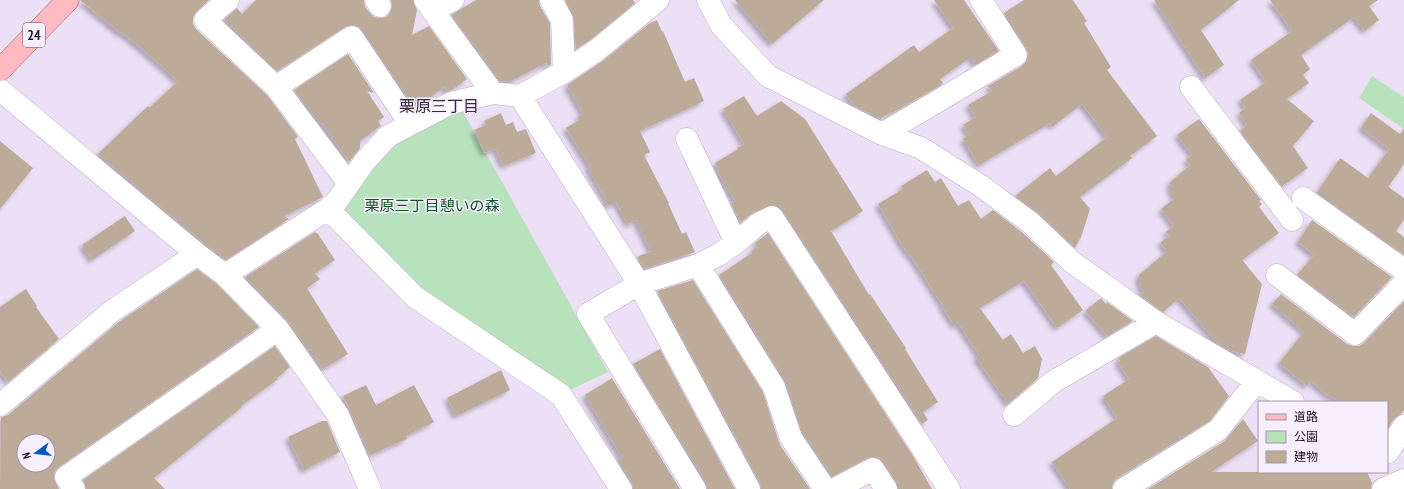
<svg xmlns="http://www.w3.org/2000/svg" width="1404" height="489" viewBox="0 0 1404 489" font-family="'PT Sans Narrow','Noto Sans JP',sans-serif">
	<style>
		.green { fill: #b7e2bc }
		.building { fill: #bcab98; fill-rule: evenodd; filter: url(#shadow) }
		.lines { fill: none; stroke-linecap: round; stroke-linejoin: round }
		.minor-casing { stroke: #bcafc4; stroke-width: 23 }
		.major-casing { stroke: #ac626c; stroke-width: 23 }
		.minor { stroke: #fff; stroke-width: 22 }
		.major { stroke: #fdbbc1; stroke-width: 22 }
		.labels { text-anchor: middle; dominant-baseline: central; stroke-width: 3; stroke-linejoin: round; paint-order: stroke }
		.shield { fill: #f7effd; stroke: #5b555f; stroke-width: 1 }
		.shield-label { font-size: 14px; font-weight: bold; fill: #18131b }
		.park-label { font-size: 15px; fill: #105624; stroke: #f7effd }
		.neighbourhood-label { font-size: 16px; fill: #362c3d; stroke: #f7effd }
	</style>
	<defs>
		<filter id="shadow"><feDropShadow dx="-3.5" dy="3.5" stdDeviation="2" flood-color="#0004"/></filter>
	</defs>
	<rect width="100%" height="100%" fill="#ede0f6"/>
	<path class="green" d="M1372,76l32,21v32l-45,-31z
		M463,112l145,260 -40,19 -150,-97 -85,-85 59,-65 60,-30z"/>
	<path class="building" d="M80,0h129l-12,11 -4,6v7l3,5 71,66 31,42 -3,2 28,58 -39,19 5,3 -63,41 -21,-16 -107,-90 50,-48 2,1 28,-26 -37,-33 -20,-16 -1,1z
		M256,0h108l1,7 5,6 4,4 6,1 7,-1 4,-5 1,-6 -1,-6h22l4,10 -5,25 17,-9 38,53 -15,11 -5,1 -3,-4 -24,18 -9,-2 -49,-73 -4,-4 -6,-1 -7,2 -68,44 -53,-51 13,-12 5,6z
		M476,0h63l1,6 10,17 1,42 -3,1 -2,-3 -37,19 -9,-1 -49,-66z
		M565,0h68l2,3 -45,37 -14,9 -2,-30z
		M735,0h89l-52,44z
		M934,0h30l35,51 -24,14 -4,-8 -31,22 3,4 -2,2 -49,28 -1,-1 -11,7 -9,-6 -1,1 -8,-4 -2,-3 -1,1 -5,-2 -8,-12 68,-49 5,7 34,-24z
		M1024,0h49l14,21 -3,2 27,44 -4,3 50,66 -27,20 2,2 -52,39 10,12 -9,28 -6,11 -35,-34 -25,-18 35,-28 6,8 51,-39 -25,-33 -30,23 -2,-4 -71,42 -16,-26 6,-4 -6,-10 12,-8 -7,-12 24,-14 -4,-5 34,-20 5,-5 1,-7 -1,-6 -23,-35z
		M1154,0h85l-38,30 23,35 -19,13z
		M1270,0h108l-9,6 10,14 -14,11 -11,-14 -53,38 9,14 -7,6 6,8 -22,16 27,22 -21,25 15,22 -26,18 -42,-55 7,-6 -8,-12 7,-5 -6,-8 26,-18 -15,-22 41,-29z
		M657,20l5,12 1,-1 22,51 9,-4 10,23 -64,30 10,21 -6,3 25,48h-1l14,31 4,-2 9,20 -51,17 -7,-12 14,-6 -15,-31 -8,4 -12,-22 -7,4 -21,-38 2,-1 -24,-39 13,-8 -1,-3 5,-3 -16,-29 37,-25 46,-37z
		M348,54l26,39 -7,-2 17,26 -6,4 3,5 -21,15v7l-11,14 -27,-39 -2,1 -26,-34z
		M744,96l13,20 24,-15 24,18 58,92 -32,20 38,64 1,-1 36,54 -1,1 33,53 -15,10 5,8 -6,4 -140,-214 -4,-4 -6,-1 -20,8 -11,9 -3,-4 -7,-15 4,-2 -18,-30 2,-1 -4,-7 23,-14 -1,-1 7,-4 -21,-35z
		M501,113l5,12 7,-3 4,10 9,-3 10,24 -33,13 -7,-17 -12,4 -10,-23 12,-5 -2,-4z
		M1371,113l29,21 4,-6v36l-15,22 1,2 14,10v22l-8,11 8,6v18l-87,-62 23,-35 28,20 21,-29 -28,-21z
		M1199,119l62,81 -2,1 3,3 -3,3 20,26 -37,27 20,24 -17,70 -14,-3 -14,-8 -38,-45 -16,14 -23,-17 3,-2 -4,-11v-7l28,-24 -7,-8 9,-7 -3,-4 8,-6 -13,-17 14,-11 -3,-4 1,-1 -4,-4 3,-3 -3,-3 21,-18 -4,-5 6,-5 -15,-20z
		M0,141l33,27 -33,41z
		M927,170l8,12 6,-4 17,28 11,-6 12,19 12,-9 30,23 31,29 -3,3 32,45 -26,18 -33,-47 -44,27 23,32 8,-6 12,19 12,-7 7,13 -4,19 -30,26 -32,-47 3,-2 -21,-32 -3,3 -13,-19 1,-1 -31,-48 -9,-11 -25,-43 25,-15 -2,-3z
		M125,216l10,15 -43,29 -10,-15z
		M1312,220l80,57 -38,40 -57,-42 17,-20 -16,-13z
		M315,232l3,2 17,26 -20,13 5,6 -13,9 41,66 -25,15 -12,-20 -2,2 -22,-31 -42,-43z
		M768,233l145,223 19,33h-34l-2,-7 -13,-20 -4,-4 -6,-1 -6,1 -35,19 -30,-45 -17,-52 -66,-105 33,-22 -1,-2 6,-4 -2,-4z
		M197,269l20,15 42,43 -200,140 -4,4 -1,7 5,11h-59l1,-72 7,-2 112,-94zM24,441h24v24h-24z
		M693,280l70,112 17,53 30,44h-49l-1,-6 -103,-192z
		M26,289l11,17 -1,1 23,32 -51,43 -8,-10v-65z
		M1281,294l66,50 6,2h6l5,-3 40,-42v109l-3,4 -7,5 -7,11v-28h-46l-14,-7 -16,-14 -4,5 -28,-23 25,-31 -32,-28z
		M1101,298l5,6 1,-2 26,19 -26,15 -22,-25z
		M1156,336l52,31 21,29 -19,25 -93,57 -4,5 -1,6h-42l-18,-27 65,-44 -14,-22 26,-17 -11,-16 2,-2 -2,-3z
		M275,346l15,21 -13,11 1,1 -37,27 1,1 -88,71 11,11h-79l-3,-9z
		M660,349l75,140h-28l-1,-7 -73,-118z
		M501,370l9,20 -54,26 -9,-18z
		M612,378l68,111h-47l-1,-7 -15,-22 5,-2 -37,-63z
		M366,385l10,20 38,-20 20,37 -28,14 1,3 -37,16 -27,-59z
		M1243,419l15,22 -47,31h156l5,11 -1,6h-223l77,-48z
		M322,421h5l13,31 -36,18 -16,-33z"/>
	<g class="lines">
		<g class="minor-casing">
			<path id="minor" d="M228,0l-23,20 71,67 73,97
				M376,0l4,6
				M425,0l68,93
				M551,0l11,20 2,52
				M708,0l13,25 47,51 114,58 39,14 60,38 50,37 41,39 84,60 137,80
				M432,10l21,-10
				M276,87l76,-50 58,87
				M1191,87l101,133
				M0,90l197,164 28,21 53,54 60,86 32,74
				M520,96l119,188 110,205
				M882,134l134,-79 -35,-55
				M687,139l49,104
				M1303,198l101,72
				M328,209l87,88 146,98 60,94
				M698,265l76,122 17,51 34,51
				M225,275l103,-66 9,-8 28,-40 23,-25 63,-33 42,-10 27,3 44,-24 33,-22 61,-50
				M1277,275l78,59 49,-51
				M0,405l112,-94 85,-57
				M1014,415l39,-33 103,-60
				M1388,452l16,-26
				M74,489l-8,-12 212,-148
				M695,489l-107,-175 51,-30 59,-19 20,-10 18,-12 22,-19 14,-7 177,272
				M835,489l38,-20 13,20
				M1124,489l94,-59 38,-48
				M1383,489l21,-9"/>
		</g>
		<g class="major-casing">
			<path id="major" d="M0,70l68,-70"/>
		</g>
		<use href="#minor" class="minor"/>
		<use href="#major" class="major"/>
	</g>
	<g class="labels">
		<rect class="shield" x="23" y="23" width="22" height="24" rx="3"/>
		<g class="shield-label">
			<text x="34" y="35">24</text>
		</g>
		<g class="park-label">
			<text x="432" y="205">栗原三丁目憩いの森</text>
		</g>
		<g class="neighbourhood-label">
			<text x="439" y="106">栗原三丁目</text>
		</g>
	</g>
	<rect x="1258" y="401" width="130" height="72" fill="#f7effd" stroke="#9e97a3"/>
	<rect x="1266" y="414" width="20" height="6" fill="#fdbbc1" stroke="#9e97a3"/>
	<text x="1294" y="421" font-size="12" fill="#18131b">道路</text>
	<rect x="1266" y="431" width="20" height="12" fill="#b7e2bc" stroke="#9e97a3"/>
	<text x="1294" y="441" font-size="12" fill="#18131b">公園</text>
	<rect x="1266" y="451" width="20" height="12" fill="#bcab98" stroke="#9e97a3"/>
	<text x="1294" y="461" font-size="12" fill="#18131b">建物</text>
	<g transform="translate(36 453) rotate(255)"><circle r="19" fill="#f7effd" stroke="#9e97a3"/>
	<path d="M0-3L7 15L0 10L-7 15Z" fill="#0457c1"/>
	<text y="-6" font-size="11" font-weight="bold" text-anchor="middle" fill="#18131b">N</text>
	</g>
</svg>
